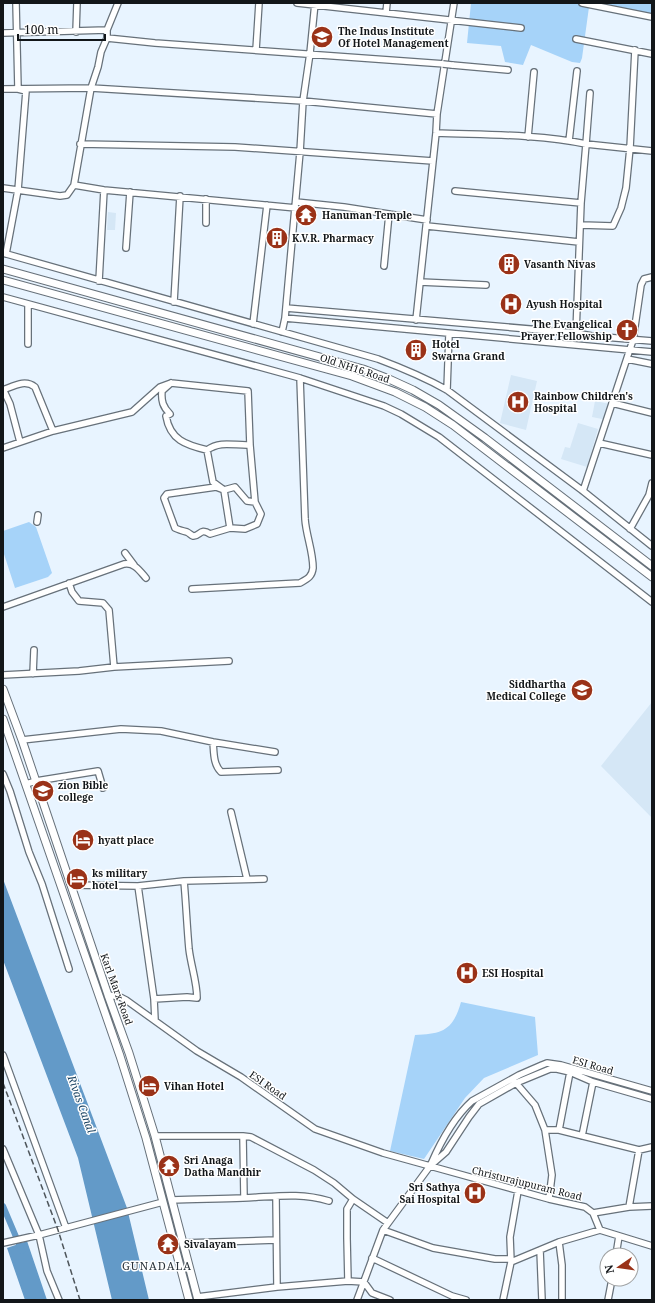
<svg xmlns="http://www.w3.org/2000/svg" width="655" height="1303" viewBox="0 0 655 1303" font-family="'Noto Serif',serif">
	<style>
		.built { fill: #d5e7f6 }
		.green { fill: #a6d3f9 }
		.water { fill: #639ac8 }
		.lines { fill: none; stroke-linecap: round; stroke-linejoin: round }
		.canal { stroke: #639ac8; stroke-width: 6 }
		.minor-casing { stroke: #67717a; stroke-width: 8 }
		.major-casing { stroke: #67717a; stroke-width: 9 }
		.minor { stroke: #fff; stroke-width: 5.5 }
		.major { stroke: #fff; stroke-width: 7 }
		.rail { stroke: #4e555a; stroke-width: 1.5; stroke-dasharray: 6 3; stroke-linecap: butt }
		.minor-bridge-casing { stroke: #67717a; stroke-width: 8; stroke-linecap: butt }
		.minor-bridge { stroke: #fff; stroke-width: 5.5 }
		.labels { text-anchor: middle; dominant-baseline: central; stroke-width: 3; stroke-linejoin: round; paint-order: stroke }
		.poi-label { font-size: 10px; font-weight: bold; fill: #121619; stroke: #fff; text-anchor: start }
		.street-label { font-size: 10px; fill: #121619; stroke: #fff }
		.water-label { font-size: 11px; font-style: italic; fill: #153f5f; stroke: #fff }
		.neighbourhood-label { font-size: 11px; letter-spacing: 1px; fill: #29323a; stroke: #fff }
	</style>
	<rect width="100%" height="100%" fill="#e8f4ff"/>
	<path class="built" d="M318,28l10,1 -2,16 -10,-1z
		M108,212l8,1 -1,17h-8z
		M511,375l26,6 -11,49 -26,-7z
		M595,401l15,3 -3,16 -15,-3z
		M578,423l20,6 -11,38 -26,-8 4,-12 5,1z
		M652,702v116l-51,-52z"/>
	<path class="green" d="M471,3h181v16l-63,-12 -7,51 -2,5 -8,-1 -41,-17 -8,20 -18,-3 -4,-16 -34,-3z
		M29,522l7,5 16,46 -4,4 -33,11 -12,-37v-20z
		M461,1002l74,15 3,38 -54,23 -19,20 -41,61 -34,-8 25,-116c28,-1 38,-5 46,-33z"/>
	<path class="water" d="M3,879l124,329 22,92h-37l-34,-142 -75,-198z
		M27,1241l20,59h-22l-18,-52z"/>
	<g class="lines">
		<path class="canal" d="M3,1206l19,45"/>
		<g class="minor-casing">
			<path id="minor" d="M297,3l224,25
				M582,3l70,14
				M386,13l1,-10
				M76,32l1,-29
				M3,33l104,-3
				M107,38l48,5 290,21
				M576,39l76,15
				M256,50l3,-47
				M452,65l56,5
				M3,89l88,-1 212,13 134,13
				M590,93l-4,51 66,7
				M436,133c50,2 102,1 150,11l-5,59 -5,130
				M528,137l6,-65
				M569,141l8,-70
				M80,144l155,3 198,14
				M74,185l30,5 192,18
				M3,188l57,8 7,-1 7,-10 17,-97 7,-21 3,-15 6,-14v-8l11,-27
				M455,191l126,12
				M296,202l48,5 83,13
				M206,223v-24
				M581,225l32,1 8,-18 5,-20 4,-40 5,-98
				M427,226l152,16
				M126,248l4,-56
				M3,253l375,106c24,9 46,18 69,31l136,101 69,55
				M6,254l12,-64 8,-99 -8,-2 -2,-86
				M384,266l5,-52
				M99,281l5,-91
				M420,282l66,3
				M3,297l297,81 84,28 17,8 38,23 213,165
				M174,302l6,-106
				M28,304v40
				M286,308l290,25 16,3 60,5
				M285,318l367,34
				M416,320l20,-187 1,-19 17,-111
				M253,324l14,-119
				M282,332l3,-14 15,-166 3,-51 7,-48 5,-50
				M627,359l25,5
				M3,389l7,15 10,38
				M3,390c11,-4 22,-11 32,-3l18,44
				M447,390l2,-56
				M612,403l40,10
				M599,443l53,12
				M3,448l50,-17 79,-19 28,-25 11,-4 77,8 2,54c-15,1 -29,-5 -43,5 -21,-5 -37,-10 -41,-34l4,-2c-7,-7 -9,-13 -8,-23l9,-8
				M207,450l6,32 11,8 11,-3 12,14 8,1 -5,-57
				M583,491l50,-151 8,-55 3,-6 8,-2
				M37,522l1,-7
				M230,528l-20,6c-10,-7 -10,3 -17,2 -2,-1 -4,-3 -6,-4 -4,-1 -8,-2 -12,-4l-11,-30 3,-4 49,-7 8,3 6,38 15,1 12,-5 4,-10 -6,-12
				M630,529l19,-34 3,-12
				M125,553l9,12
				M69,583l3,9 7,9 24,2 6,7 5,57
				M192,589l108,-6c7,-4 12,-6 13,-15 0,-17 -7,-33 -8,-49 -2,-47 -3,-94 -5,-141
				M3,607l121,-43c10,-2 16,7 22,14
				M33,674l1,-24
				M3,675l76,-4 35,-4 115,-6
				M22,740l99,-11 40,2 52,11 62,10
				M213,742c1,10 0,22 8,30l57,-2
				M3,774l7,17 19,61 13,32 27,85
				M26,784l10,-3 62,-10 5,17
				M231,812l16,67
				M71,885l67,1 46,-5 80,-2
				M138,886l16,113 1,21
				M108,995l12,2 6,3 71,51 44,26 74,52 68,24 47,13 119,33 36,8 8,6 7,17 52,16
				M154,999l33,-2 10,1c0,-16 -6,-32 -8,-49 -2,-22 -3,-46 -5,-68
				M3,1055l63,173
				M570,1072l-11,58 80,20 13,-3
				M516,1083l19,22 10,25 7,45 -3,24
				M545,1130h14
				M155,1136h88l8,1 63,33 20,13 19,16 35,24
				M243,1136l1,62
				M582,1136l11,-54
				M3,1149l36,86 8,36 12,29
				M431,1164c10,-23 22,-46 41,-63l47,-26 23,-10 5,-2 14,2 91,26
				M276,1197l1,90
				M172,1200c24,-1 48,-1 71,-2 31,-1 55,-6 86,3
				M629,1207l10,-57
				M593,1213l36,-6 23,-1
				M383,1230l50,18 62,11h16
				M559,1242l3,23v35
				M3,1243l36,-8 124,-33
				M183,1243l93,-3
				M540,1250l2,50
				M616,1255l3,-19
				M372,1258l80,38 14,4
				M511,1262l48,-20 41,-12
				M348,1281l-1,-43v-29l6,-10
				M197,1297l80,-10 71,-6 16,1 8,11 18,7
				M357,1300l26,-70 47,-64 16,-14 23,-35 10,-13 37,-21 34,-14h7l13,3 23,10 59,17
				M503,1300l8,-38 -1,-25 8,-46
				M608,1300l4,-21"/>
		</g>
		<g class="major-casing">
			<path id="major" d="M3,269l360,100 26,10 24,11 26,15 46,33 167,128
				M3,280l349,96 43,16 30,15 28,18 199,152
				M3,689l19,51 86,255 21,58 26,83 43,164
				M3,719l117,337 26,82 43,162"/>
		</g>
		<use href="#minor" class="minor"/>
		<use href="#major" class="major"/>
		<path class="rail" d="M3,1083l55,147 22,70"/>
		<g class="minor-bridge-casing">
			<path id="minor-bridge" d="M443,64l9,1"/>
		</g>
		<use href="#minor-bridge" class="minor-bridge"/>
	</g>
	<defs>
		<g id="university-disc" transform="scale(1.15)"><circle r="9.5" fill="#9a3218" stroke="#fff"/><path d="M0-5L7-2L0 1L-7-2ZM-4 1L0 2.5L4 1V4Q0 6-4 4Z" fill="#fff"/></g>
		<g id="temple-disc" transform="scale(1.15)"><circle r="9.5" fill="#9a3218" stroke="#fff"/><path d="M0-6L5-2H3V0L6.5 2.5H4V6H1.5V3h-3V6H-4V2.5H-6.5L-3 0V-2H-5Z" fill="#fff"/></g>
		<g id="building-disc" transform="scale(1.15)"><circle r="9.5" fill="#9a3218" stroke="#fff"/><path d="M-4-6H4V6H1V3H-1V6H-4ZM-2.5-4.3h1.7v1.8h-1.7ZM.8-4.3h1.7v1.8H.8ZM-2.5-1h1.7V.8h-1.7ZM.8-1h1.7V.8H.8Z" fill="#fff"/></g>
		<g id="hospital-disc" transform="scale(1.15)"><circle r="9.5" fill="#9a3218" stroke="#fff"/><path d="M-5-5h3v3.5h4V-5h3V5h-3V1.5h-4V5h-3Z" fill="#fff"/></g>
		<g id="church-disc" transform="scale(1.15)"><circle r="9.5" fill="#9a3218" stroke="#fff"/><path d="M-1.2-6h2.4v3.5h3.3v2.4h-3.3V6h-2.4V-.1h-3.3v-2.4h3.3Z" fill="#fff"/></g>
		<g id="hotel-disc" transform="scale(1.15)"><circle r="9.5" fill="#9a3218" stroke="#fff"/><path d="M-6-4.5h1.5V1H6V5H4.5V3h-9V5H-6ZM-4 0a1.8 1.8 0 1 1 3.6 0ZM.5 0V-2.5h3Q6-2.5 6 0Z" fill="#fff"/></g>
	</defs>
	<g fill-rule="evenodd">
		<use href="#university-disc" x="322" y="37"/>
		<use href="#temple-disc" x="306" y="215"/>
		<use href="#building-disc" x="277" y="238"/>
		<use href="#building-disc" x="509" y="264"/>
		<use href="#hospital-disc" x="511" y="304"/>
		<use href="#church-disc" x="627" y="330"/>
		<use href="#building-disc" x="416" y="350"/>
		<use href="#hospital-disc" x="518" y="402"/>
		<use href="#university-disc" x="582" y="690"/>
		<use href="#university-disc" x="43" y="791"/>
		<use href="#hotel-disc" x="83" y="840"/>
		<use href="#hotel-disc" x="77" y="879"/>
		<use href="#hospital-disc" x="467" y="973"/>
		<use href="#hotel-disc" x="149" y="1086"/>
		<use href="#temple-disc" x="169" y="1166"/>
		<use href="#hospital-disc" x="475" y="1193"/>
		<use href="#temple-disc" x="168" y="1244"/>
	</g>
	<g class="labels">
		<g class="poi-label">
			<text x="338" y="31">The Indus Institute<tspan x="338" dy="12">Of Hotel Management</tspan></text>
			<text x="322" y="215">Hanuman Temple</text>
			<text x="292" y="238">K.V.R. Pharmacy</text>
			<text x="524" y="264">Vasanth Nivas</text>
			<text x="526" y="304">Ayush Hospital</text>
			<text x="612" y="324" text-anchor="end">The Evangelical<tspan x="612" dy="12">Prayer Fellowship</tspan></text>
			<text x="432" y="344">Hotel<tspan x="432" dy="12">Swarna Grand</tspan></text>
			<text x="534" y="396">Rainbow Children's<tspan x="534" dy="12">Hospital</tspan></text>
			<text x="566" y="684" text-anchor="end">Siddhartha<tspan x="566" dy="12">Medical College</tspan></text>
			<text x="58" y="785">zion Bible<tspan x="58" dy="12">college</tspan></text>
			<text x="98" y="840">hyatt place</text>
			<text x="92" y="873">ks military<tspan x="92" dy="12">hotel</tspan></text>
			<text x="482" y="973">ESI Hospital</text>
			<text x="164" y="1086">Vihan Hotel</text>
			<text x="184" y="1160">Sri Anaga<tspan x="184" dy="12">Datha Mandhir</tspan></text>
			<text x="460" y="1187" text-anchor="end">Sri Sathya<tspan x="460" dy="12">Sai Hospital</tspan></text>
			<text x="184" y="1244">Sivalayam</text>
		</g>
		<g class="street-label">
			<text transform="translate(355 368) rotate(18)">Old NH16 Road</text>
			<text transform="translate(117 989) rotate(70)">Karl Marx Road</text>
			<text transform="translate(593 1065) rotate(16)">ESI Road</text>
			<text transform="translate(268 1085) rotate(35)">ESI Road</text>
			<text transform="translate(527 1183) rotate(14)">Christurajupuram Road</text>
		</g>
		<g class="water-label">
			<text transform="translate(82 1104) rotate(70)">Rivas Canal</text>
		</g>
		<g class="neighbourhood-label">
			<text x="157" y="1265">GUNADALA</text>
		</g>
	</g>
	<rect width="655" height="1303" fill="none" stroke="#121619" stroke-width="8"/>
	<g transform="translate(619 1267) rotate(257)"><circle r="19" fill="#ffffff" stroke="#a0a2a3"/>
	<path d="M0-3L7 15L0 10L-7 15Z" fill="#9a3218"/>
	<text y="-6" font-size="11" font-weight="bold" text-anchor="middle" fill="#121619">N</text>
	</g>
	<path d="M18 34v6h87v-6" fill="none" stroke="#121619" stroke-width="2"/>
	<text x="24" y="34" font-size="12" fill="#121619" stroke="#ffffff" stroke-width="3" paint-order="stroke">100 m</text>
</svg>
